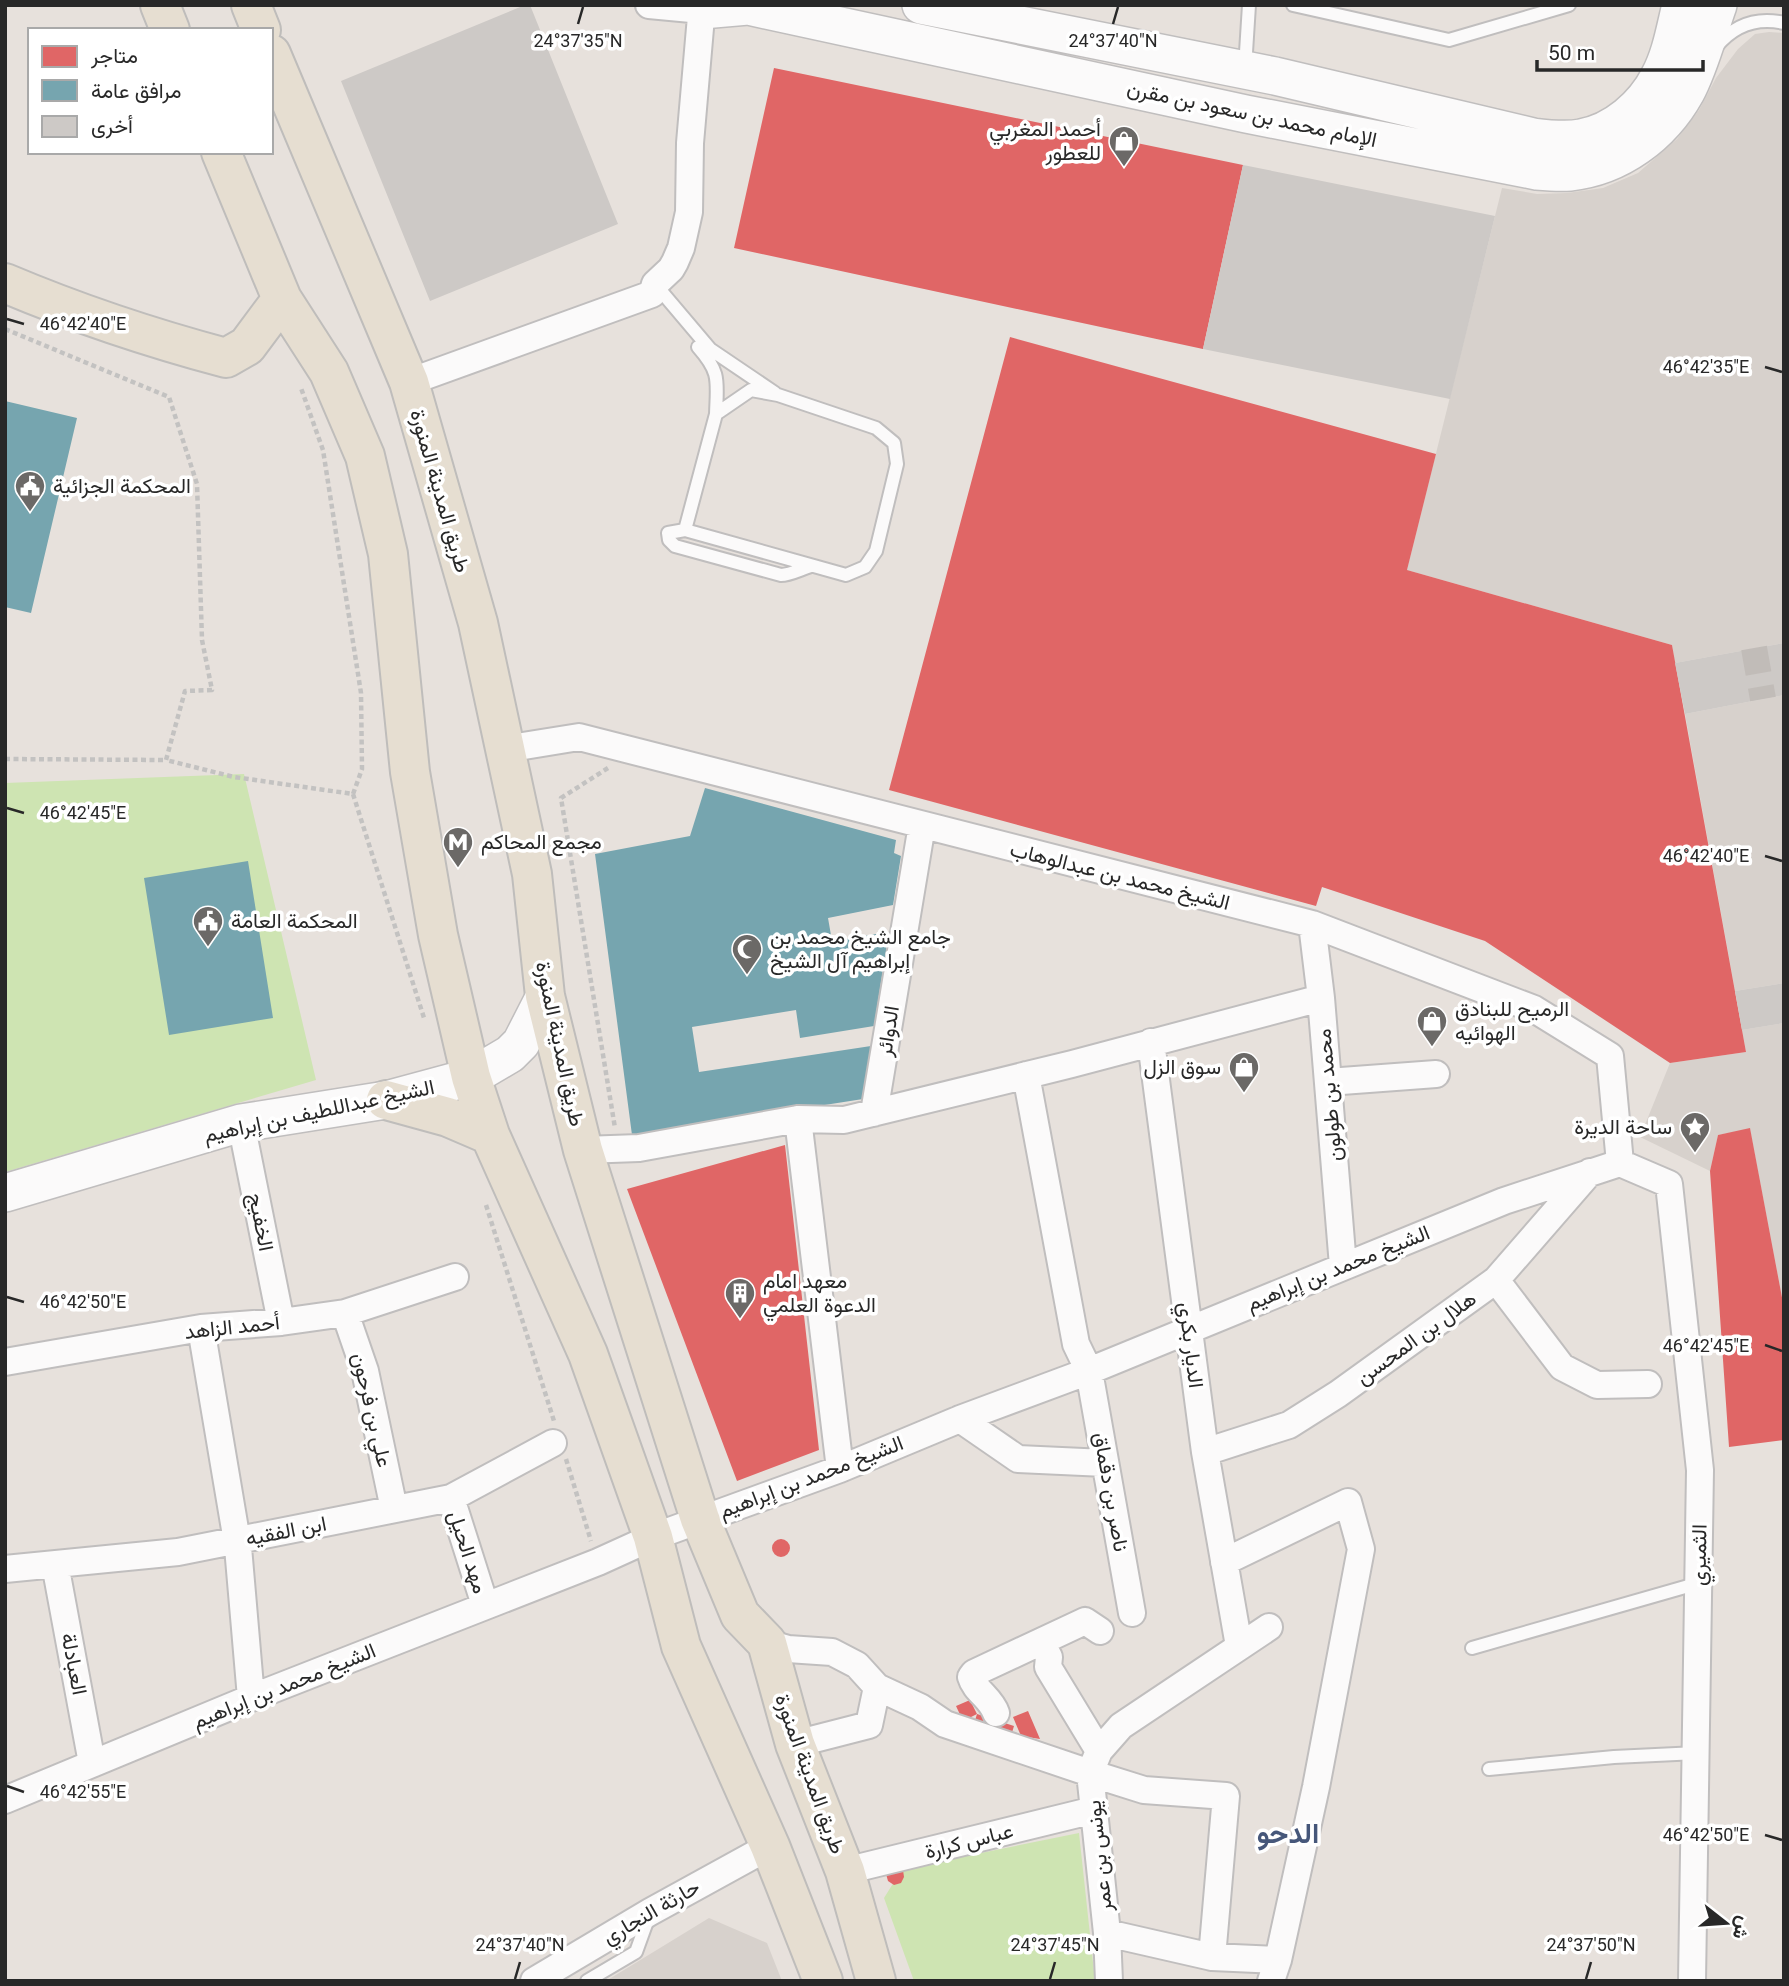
<svg xmlns="http://www.w3.org/2000/svg" width="1789" height="1986" viewBox="0 0 1789 1986" font-family="Roboto,Vazirmatn,sans-serif">
	<style>
		.green { fill: #cee4b2 }
		.plaza { fill: #d7d1cc }
		.shops { fill: #e06666 }
		.public { fill: #76a5af }
		.building { fill: #cdc9c6 }
		.lines { fill: none; stroke-linecap: round; stroke-linejoin: round }
		.street-tunnel { stroke: #c1bcb8; stroke-width: 26; stroke-dasharray: 26 13; stroke-linecap: butt }
		.lane-casing { stroke: #c0bebe; stroke-width: 16 }
		.street-casing { stroke: #c0bebe; stroke-width: 30 }
		.secondary-casing { stroke: #c0bebe; stroke-width: 40 }
		.primary-casing { stroke: #bfbdbb; stroke-width: 42 }
		.path { stroke: #c3c2c1; stroke-width: 4.5; stroke-dasharray: 5 3.5; stroke-linecap: butt }
		.lane { stroke: #fbfafa; stroke-width: 12 }
		.street { stroke: #fbfafa; stroke-width: 26 }
		.secondary { stroke: #fbfafa; stroke-width: 37 }
		.primary { stroke: #e6ded1; stroke-width: 38 }
		.ticks { fill: none; stroke: #282828; stroke-width: 2.5 }
		.labels { text-anchor: middle; dominant-baseline: central; stroke-width: 7; stroke-linejoin: round; paint-order: stroke }
		.street-label { font-size: 21px; fill: #282828; stroke: #fff }
		.poi-label { font-size: 21px; fill: #282828; stroke: #fff; text-anchor: start }
		.district-label { font-size: 28px; font-weight: bold; fill: #46577a; stroke: #fff }
		.ticks-label { font-size: 18px; text-anchor: middle; fill: #282828; stroke: #fff; stroke-width: 7; stroke-linejoin: round; paint-order: stroke }
	</style>
	<rect width="100%" height="100%" fill="#e7e1dc"/>
	<path class="green" d="M244,774l72,306 -311,92v-389z
		M1079,1833l16,148h-181l-30,-83 18,-29z"/>
	<path class="plaza" d="M1769,32l15,1v610l-109,20 -3,-18 -265,-75 95,-382 35,6 30,-1 36,-5 35,-15 39,-34 22,-29 17,-32 22,-29 17,-15z
		M1784,695v288l-49,8 -50,-277z
		M1784,1023v285l-34,-179 -32,6 -8,36 -70,-34 30,-74 76,-11 -4,-22z
		M709,1918l58,25 15,38h-176z"/>
	<path class="shops" d="M774,68l469,97 -40,184 -469,-101z
		M1010,337l426,117 -29,116 265,75 74,407 -76,11 -185,-122 -163,-54 -6,19 -427,-116z
		M1750,1128l34,180v132l-55,7 -19,-276 8,-36z
		M785,1145l34,305 -82,31 -110,-292z
		M772 1548a9 9 0 1 1 18 0a9 9 0 1 1-18 0Z
		M970,1700l7,14 -14,7 -7,-15z
		M1028,1711l12,28 -19,-3 -8,-19z
		M977,1714l37,12 -4,13 -37,-12z
		M903,1870l1,7 -3,6 -7,2 -6,-4 -2,-7z"/>
	<path class="public" d="M5,401l72,17 -46,195 -26,-6z
		M705,788l191,52 -2,13 7,3 -8,49 -65,13 4,23 57,-9 -15,94 -74,12 -4,-28 -104,17 7,45 172,-26 -8,53 -231,36 -37,-281 95,-18z
		M248,861l25,157 -104,17 -25,-157z"/>
	<path class="building" d="M525,5h5l88,219 -188,77 -89,-220z
		M1243,165l252,51 -45,183 -247,-50z
		M1784,643v52l-99,19 -10,-51z
		M1784,983v40l-42,7 -7,-39z"/>
	<g class="lines">
		<path class="street-tunnel" d="M1754,648l9,51"/>
		<g class="lane-casing">
			<path id="lane" d="M1293,5l156,35 120,-35
				M1716,47c18,-22 41,-30 68,-24
				M1245,68l4,-63
				M655,284l55,65 65,44
				M698,347c23,26 19,34 18,67
				M685,530l31,-116 35,-24 27,5 98,33 18,15 3,21 -21,87 -11,16 -19,8 -161,-45 -17,3 1,7 6,6 106,29c9,0 20,-6 30,-9
				M1472,1648l227,-65
				M1489,1769l125,-12 83,-4
				M587,1981l49,-29 13,-36"/>
		</g>
		<g class="street-casing">
			<path id="street" d="M649,5l53,5
				M409,382l243,-88 3,-10 16,-15 4,-7 6,-14 8,-36 1,-69 12,-138
				M505,749l74,-12 733,187 222,85 76,47 10,107
				M1312,924l9,74 22,268
				M1151,1042l54,410 34,194
				M1026,1075l50,269 13,27 43,242
				M1328,1082l108,-8
				M874,1113l48,-288
				M798,1119l42,350
				M241,1123l40,199
				M583,1150l56,-2 159,-29 46,1 228,-56 249,-66
				M1620,1163l49,21 31,286 -8,511
				M1496,1280l66,87 35,18 51,-1
				M345,1313l20,58 29,138
				M201,1328l37,219 13,151
				M5,1362l196,-34 80,-6 64,-9 110,-36
				M960,1419l58,40 87,4
				M1205,1452l84,-27 49,-31 158,-114 94,-108
				M451,1498l34,107
				M1224,1562l124,-60 13,47 -45,238 -38,173 -7,21
				M55,1564l37,199
				M5,1569l173,-17 273,-54 102,-55
				M1041,1642l8,15 -1,10 51,84
				M767,1643l21,6 44,3 25,13 20,22 43,20 25,17 145,49 54,17 82,6 -14,161
				M996,1713c-5,-15 -21,-22 -25,-36l3,-4 111,-52 15,10
				M795,1744l74,-19 8,-38
				M5,1800l246,-102 347,-136 55,-25 187,-68 120,-50 129,-48 415,-170 116,-38
				M845,1871l249,-61
				M1107,1933l105,24 66,3
				M534,1981l116,-69 120,-66
				M1109,1981l-2,-48 -17,-160 9,-22 22,-25 148,-99"/>
		</g>
		<g class="secondary-casing">
			<path id="secondary" d="M921,5l354,71 258,61c16,2 33,4 48,1 34,-6 63,-32 78,-61 12,-22 16,-48 22,-72
				M702,10l46,-4 498,108 291,57c11,1 22,2 33,1 49,-5 92,-37 116,-80 14,-26 22,-59 32,-87
				M5,1193l236,-70 145,-23 85,-23 39,-23 11,-11 24,-47"/>
		</g>
		<g class="primary-casing">
			<path id="primary" d="M160,5l10,25
				M251,5l10,25
				M271,54l138,328 69,241 54,251 13,122 38,154 117,369 40,96 27,28 28,101 50,127 31,110
				M221,152l61,147 47,73 36,84 23,98 22,218 28,163 33,142 19,58 98,219 65,183 28,109 89,200 53,135
				M5,283c71,30 146,55 221,75l21,-12 35,-47
				M386,1100l62,17 42,18"/>
		</g>
		<path class="path" d="M5,329l164,68 28,87 5,156 10,50 -27,1 -19,69 68,17 119,17 9,-25 -1,-76 -38,-243 -22,-62
			M5,759l161,1
			M608,768l-47,30 54,330
			M353,794l71,224
			M486,1205l68,216
			M566,1459l25,82"/>
		<use href="#lane" class="lane"/>
		<use href="#street" class="street"/>
		<use href="#secondary" class="secondary"/>
		<use href="#primary" class="primary"/>
	</g>
	<path class="ticks" d="M578,24l5,-17M1113,24l5,-17M7,319l17,5M1765,367l17,5M7,808l17,5M1765,856l17,5M7,1297l17,5M1765,1345l17,6M7,1786l17,6M1765,1835l17,5M515,1979l5,-17M1050,1979l5,-17M1586,1979l5,-17"/>
	<defs>
		<g id="shop-pin" transform="scale(1.575)"><path d="M0 17L-7.5 6A9.5 9.5 0 1 1 7.5 6Z" fill="#6b6967" stroke="#fff"/><path d="M-5-2.5h2.3a2.7 3.5 0 0 1 5.4 0H5L5.5 6h-11ZM-1.5-2.5h3a1.5 2.3 0 0 0-3 0Z" fill="#fff"/></g>
		<g id="civic-pin" transform="scale(1.575)"><path d="M0 17L-7.5 6A9.5 9.5 0 1 1 7.5 6Z" fill="#6b6967" stroke="#fff"/><path d="M-.6-6.5H3V-4.5H.6V-3L4-1V1h2V6H-6V1h2V-1L-.6-3ZM-1.2 2.5V6h2.4V2.5Z" fill="#fff"/></g>
		<g id="metro-pin" transform="scale(1.575)"><path d="M0 17L-7.5 6A9.5 9.5 0 1 1 7.5 6Z" fill="#6b6967" stroke="#fff"/><path d="M-5.5 5V-5H-3L0 0L3-5H5.5V5H3V-.5L0 4L-3-.5V5Z" fill="#fff"/></g>
		<g id="mosque-pin" transform="scale(1.575)"><path d="M0 17L-7.5 6A9.5 9.5 0 1 1 7.5 6Z" fill="#6b6967" stroke="#fff"/><path d="M3.5-4.9A6 6 0 1 0 3.5 4.9A5 5 0 1 1 3.5-4.9Z" fill="#fff"/></g>
		<g id="sight-pin" transform="scale(1.575)"><path d="M0 17L-7.5 6A9.5 9.5 0 1 1 7.5 6Z" fill="#6b6967" stroke="#fff"/><path d="M0-6L1.8-2.2L6-1.7L2.9 1.2L3.7 5.4L0 3.3L-3.7 5.4L-2.9 1.2L-6-1.7L-1.8-2.2Z" fill="#fff"/></g>
		<g id="building-pin" transform="scale(1.575)"><path d="M0 17L-7.5 6A9.5 9.5 0 1 1 7.5 6Z" fill="#6b6967" stroke="#fff"/><path d="M-4-6H4V6H1V3H-1V6H-4ZM-2.5-4.3h1.7v1.8h-1.7ZM.8-4.3h1.7v1.8H.8ZM-2.5-1h1.7V.8h-1.7ZM.8-1h1.7V.8H.8Z" fill="#fff"/></g>
	</defs>
	<g fill-rule="evenodd">
		<use href="#shop-pin" x="1124" y="141"/>
		<use href="#civic-pin" x="30" y="486"/>
		<use href="#metro-pin" x="458" y="842"/>
		<use href="#civic-pin" x="208" y="921"/>
		<use href="#mosque-pin" x="747" y="949"/>
		<use href="#shop-pin" x="1432" y="1021"/>
		<use href="#shop-pin" x="1244" y="1067"/>
		<use href="#sight-pin" x="1695" y="1127"/>
		<use href="#building-pin" x="740" y="1293"/>
	</g>
	<g class="labels">
		<g class="street-label">
			<text transform="translate(1252 114) rotate(12)">الإمام محمد بن سعود بن مقرن</text>
			<text transform="translate(440 491) rotate(74)">طريق المدينة المنورة</text>
			<text transform="translate(1120 876) rotate(14)">الشيخ محمد بن عبدالوهاب</text>
			<text transform="translate(888 1031) rotate(-81)">الدوائر</text>
			<text transform="translate(560 1044) rotate(78)">طريق المدينة المنورة</text>
			<text transform="translate(1329 1095) rotate(-95)">محمد بن طولون</text>
			<text transform="translate(319 1111) rotate(-12)">الشيخ عبداللطيف بن إبراهيم</text>
			<text transform="translate(261 1222) rotate(79)">الخفيج</text>
			<text transform="translate(1338 1268) rotate(-22)">الشيخ محمد بن إبراهيم</text>
			<text transform="translate(232 1327) rotate(-6)">أحمد الزاهد</text>
			<text transform="translate(1416 1338) rotate(-36)">هلال بن المحسن</text>
			<text transform="translate(1191 1345) rotate(83)">الديار بكري</text>
			<text transform="translate(372 1410) rotate(77)">علي بن فرحون</text>
			<text transform="translate(811 1477) rotate(-21)">الشيخ محمد بن إبراهيم</text>
			<text transform="translate(1111 1492) rotate(80)">ناصر بن دقماق</text>
			<text transform="translate(286 1531) rotate(-11)">ابن الفقيه</text>
			<text transform="translate(468 1552) rotate(72)">مهد الحيل</text>
			<text transform="translate(1699 1555) rotate(-89)">الثميري</text>
			<text transform="translate(74 1664) rotate(79)">العبادلة</text>
			<text transform="translate(284 1686) rotate(-22)">الشيخ محمد بن إبراهيم</text>
			<text transform="translate(810 1774) rotate(70)">طريق المدينة المنورة</text>
			<text transform="translate(969 1841) rotate(-14)">عباس كرارة</text>
			<text transform="translate(1099 1856) rotate(-96)">يونس بن عمر</text>
			<text transform="translate(651 1912) rotate(-30)">حارثة النجاري</text>
		</g>
		<g class="poi-label">
			<text x="1101" y="129" text-anchor="end">أحمد المغربي<tspan x="1101" dy="24">للعطور</tspan></text>
			<text x="53" y="486">المحكمة الجزائية</text>
			<text x="481" y="842">مجمع المحاكم</text>
			<text x="231" y="921">المحكمة العامة</text>
			<text x="770" y="937">جامع الشيخ محمد بن<tspan x="770" dy="24">إبراهيم آل الشيخ</tspan></text>
			<text x="1455" y="1009">الرميح للبنادق<tspan x="1455" dy="24">الهوائيه</tspan></text>
			<text x="1221" y="1067" text-anchor="end">سوق الزل</text>
			<text x="1672" y="1127" text-anchor="end">ساحة الديرة</text>
			<text x="763" y="1281">معهد امام<tspan x="763" dy="24">الدعوة العلمي</tspan></text>
		</g>
		<g class="district-label">
			<text x="1288" y="1833">الدحو</text>
		</g>
	</g>
	<g class="ticks-label">
		<text x="578" y="47">24°37'35"N</text>
		<text x="1113" y="47">24°37'40"N</text>
		<text x="83" y="330">46°42'40"E</text>
		<text x="1706" y="373">46°42'35"E</text>
		<text x="83" y="819">46°42'45"E</text>
		<text x="1706" y="862">46°42'40"E</text>
		<text x="83" y="1308">46°42'50"E</text>
		<text x="1706" y="1352">46°42'45"E</text>
		<text x="83" y="1798">46°42'55"E</text>
		<text x="1706" y="1841">46°42'50"E</text>
		<text x="520" y="1951">24°37'40"N</text>
		<text x="1055" y="1951">24°37'45"N</text>
		<text x="1591" y="1951">24°37'50"N</text>
	</g>
	<rect width="1789" height="1986" fill="none" stroke="#282828" stroke-width="14"/>
	<rect x="28" y="28" width="245" height="126" fill="#ffffff" stroke="#a9a9a9" stroke-width="2"/>
	<rect x="42" y="46" width="35" height="21" fill="#e06666" stroke="#a9a9a9" stroke-width="2"/>
	<text x="91" y="63" font-size="21" fill="#282828">متاجر</text>
	<rect x="42" y="80" width="35" height="21" fill="#76a5af" stroke="#a9a9a9" stroke-width="2"/>
	<text x="91" y="98" font-size="21" fill="#282828">مرافق عامة</text>
	<rect x="42" y="116" width="35" height="21" fill="#cdc9c6" stroke="#a9a9a9" stroke-width="2"/>
	<text x="91" y="133" font-size="21" fill="#282828">أخرى</text>
	<g transform="translate(1726 1923) rotate(107)" stroke="#ffffff" stroke-width="5" paint-order="stroke">
	<path d="M0-5L12 26L0 18L-12 26Z" fill="#282828"/>
	<text y="-10" font-size="19" font-weight="bold" text-anchor="middle" fill="#282828">ش</text>
	</g>
	<path d="M1537 60v10h166v-10" fill="none" stroke="#282828" stroke-width="3.5"/>
	<text x="1548" y="60" font-size="21" fill="#282828" stroke="#ffffff" stroke-width="5" paint-order="stroke">50 m</text>
</svg>
